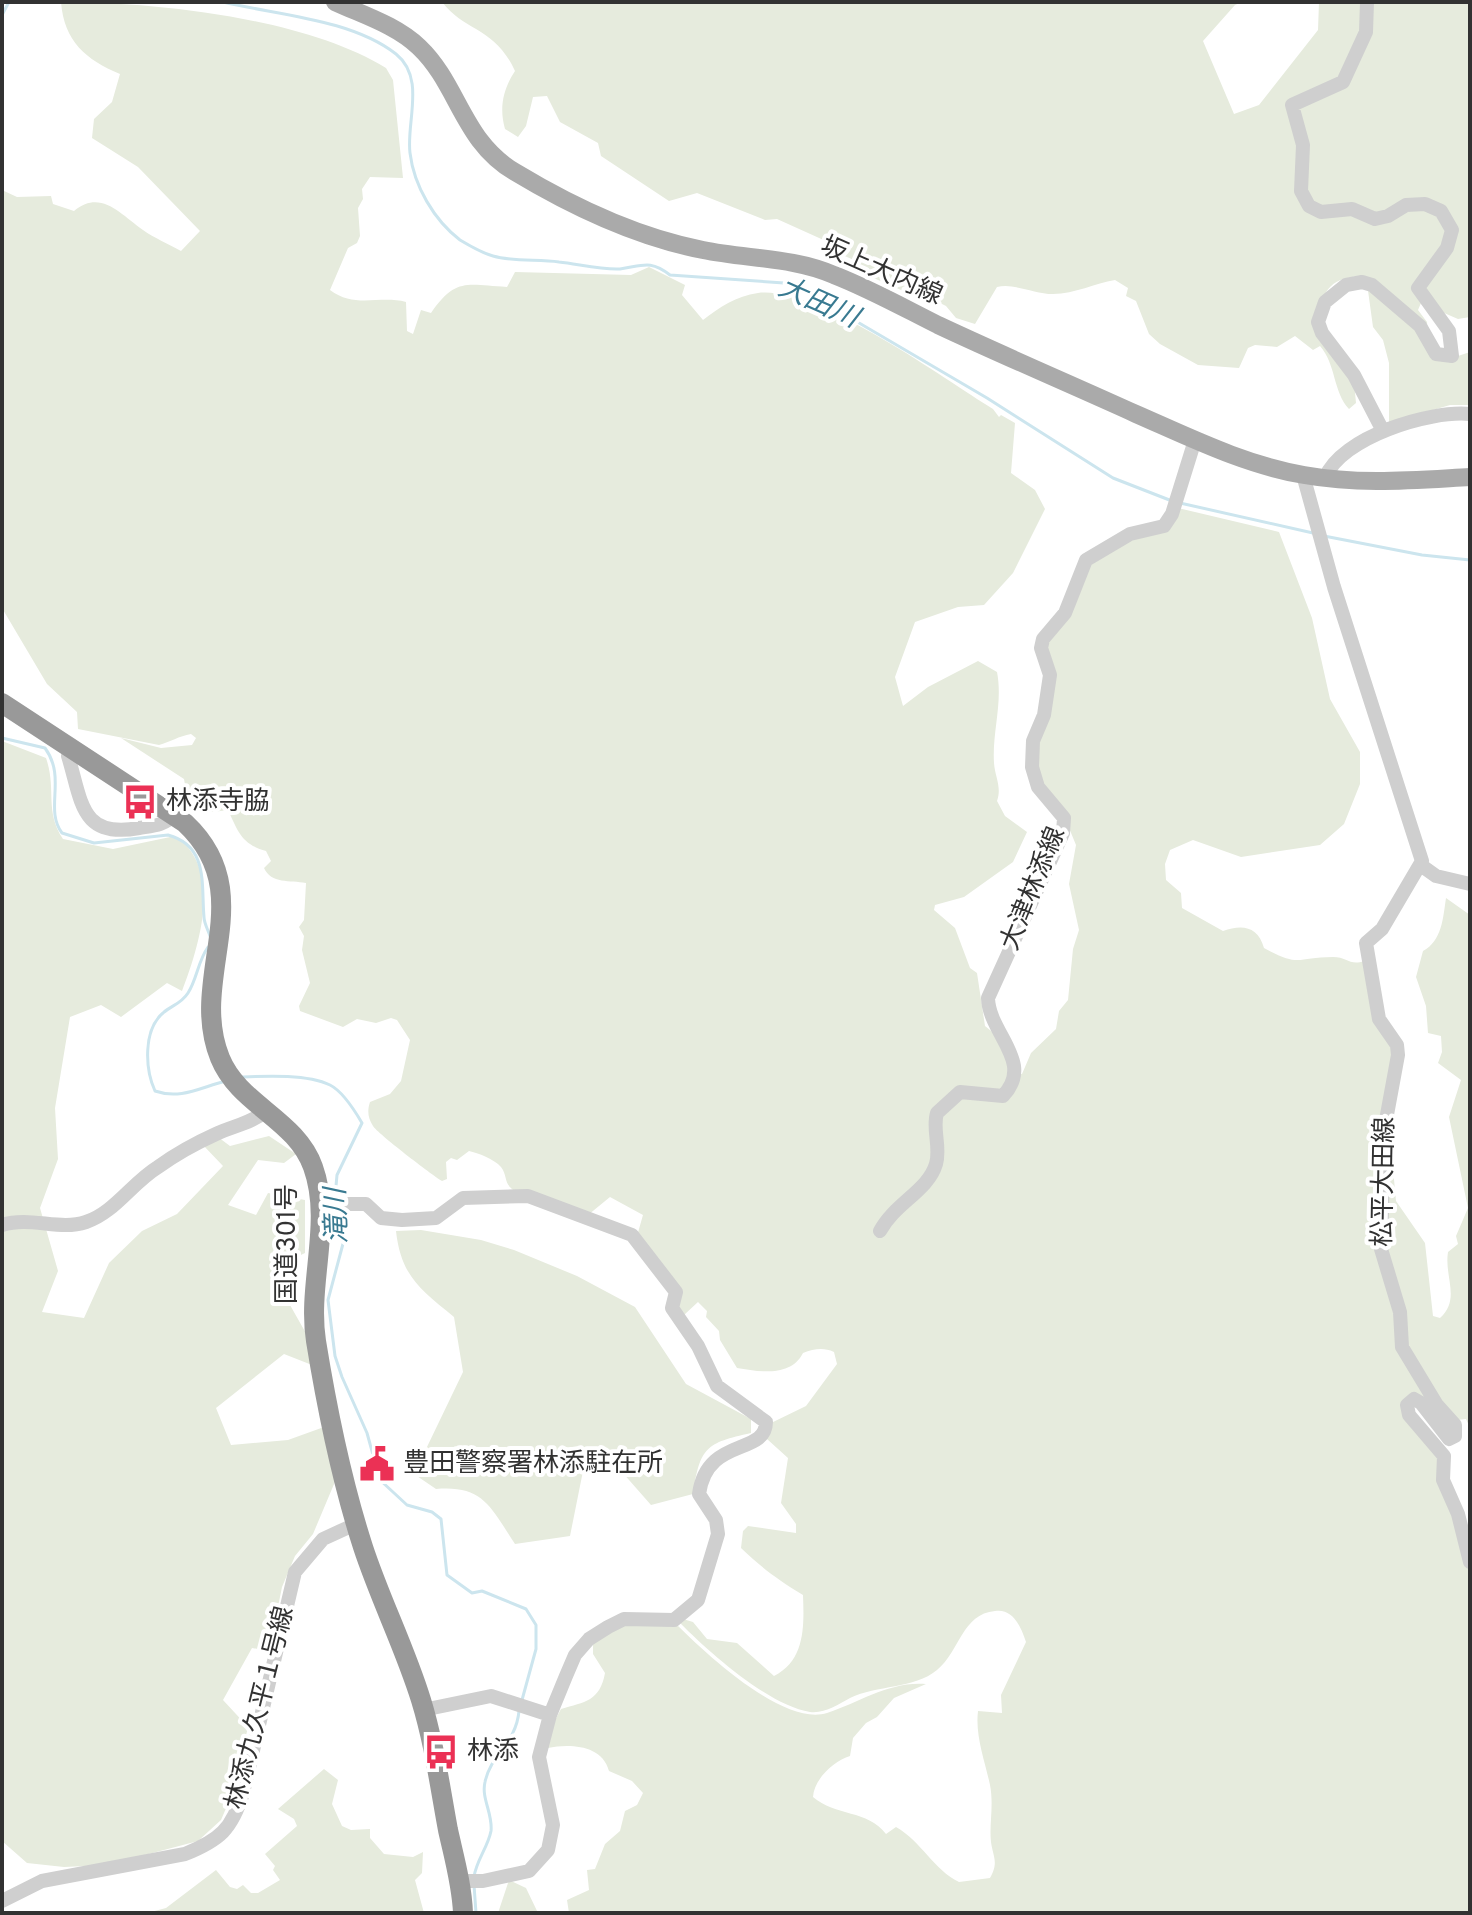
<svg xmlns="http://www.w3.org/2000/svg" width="1472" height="1915" viewBox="0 0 1472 1915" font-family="Overpass,'Noto Sans JP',sans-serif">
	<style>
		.green { fill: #e6ebdd }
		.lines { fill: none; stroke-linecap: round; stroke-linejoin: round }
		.stream { stroke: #cce5ee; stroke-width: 3 }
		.minor { stroke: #cfcfcf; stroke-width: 14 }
		.major { stroke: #aaa; stroke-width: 18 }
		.highway { stroke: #999; stroke-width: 20 }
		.labels { text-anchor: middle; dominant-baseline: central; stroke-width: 8; stroke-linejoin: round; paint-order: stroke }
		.street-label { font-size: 26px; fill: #323232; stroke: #fff }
		.poi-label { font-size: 26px; fill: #323232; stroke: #fff; text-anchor: start }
		.water-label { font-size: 28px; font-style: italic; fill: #397a91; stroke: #fff }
	</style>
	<rect width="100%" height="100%" fill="#fff"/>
	<path class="green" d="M61,2c94,0 244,16 325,66l7,12 10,98 -33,-1 -8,12 1,10 -5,9 2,28 -3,7 -9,5 -18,42c25,19 49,5 76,12l1,29 6,3 8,-24 10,3c25,-36 36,-28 76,-26l8,-15 116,3 18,-8 36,18 -3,10 21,25c17,-13 33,-24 55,-27 59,-7 183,84 235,116l6,8 2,-2 14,8 -4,50 24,17 10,19 -32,64 -29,32 -26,2 -43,15 -20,55 8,29 25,-19 50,-26 19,11c6,31 -5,60 -3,91 1,14 8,24 3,38l8,15 22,16 -14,30 -49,35 -29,8 -1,5 21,18 15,40 7,5 8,53 15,12 14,35 8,1 9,-21 25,-24 3,-18 9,-11 5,-51 6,-19 -10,-46 7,-39 -14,-34 -18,-19 -10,-26 11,-49v-73l38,-77 50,-32 24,-4 21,-23 101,24 33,86 18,81 30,53v32l-16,40 -24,21 -79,12 -48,-17 -23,10 -5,14 1,16 15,13 1,15 41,23c19,-7 35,-5 41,17 36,20 33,9 69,9 14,0 17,9 31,4l30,85 -16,129 20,168 37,65 -30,-6 28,42 37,129v340h-901l-2,-13 22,-10 -2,-20 8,-1 10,-25 15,-13 5,-20 12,-6 6,-12 -11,-12 -23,-10c-7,-27 -41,-27 -61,-23v-15l13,-24c24,-7 39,-8 44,-36l-12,-19v-10l30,-21 51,-1c29,29 109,105 153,91 33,-11 63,-32 99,-29l-32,14 -17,19 -11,6 -13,15 -3,18c-16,5 -36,23 -37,41 22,19 55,13 73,37l10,-7c25,14 38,43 63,55l31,-4c9,-16 3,-21 1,-36 -2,-17 3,-37 -1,-57 -5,-24 -15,-49 -12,-74l24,2 -1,-18 25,-53c-5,-15 -13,-34 -31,-31 -33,3 -35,40 -58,59 -23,19 -60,15 -87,28 -11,6 -26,16 -40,14 -42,-7 -100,-59 -130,-89l3,-4 10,3 14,17 30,4 37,33c32,-16 30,-52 29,-81 -26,-16 -40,-26 -62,-47l2,-17 5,-5 48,7v-9l-15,-21 7,-45 -21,-19 2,-15 37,-18 31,-42 -3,-12c-11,-5 -20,-3 -31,1 -12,24 -43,19 -66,15l-17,-28 -1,-9 -13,-14 1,-6 -9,-9 -14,13 -47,-79 6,-21 -33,-18 -22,18 -73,-24c-12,-7 -7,-15 -14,-24 -7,-8 -23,-14 -32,-16l-12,9 -6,-2 -5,4 1,17 -5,2c-10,-6 -65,-48 -69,-55 -5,-8 -6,-15 -3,-24l20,-8 11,-13 9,-41 -13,-20 -6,-2 -15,5 -19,-4 -14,8 -43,-16 -1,-5 11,-23 -8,-33 2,-14 -5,-9 5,-7 2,-37c-16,-3 -35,1 -42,-15l7,-7 -5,-10c-25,-7 -28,-20 -38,-41l-15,2 -25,-10 -4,-23 -63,-41 40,10 31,-3 4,-7 -5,-4c-12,2 -21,8 -32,11l-81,-16 -1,-17 -30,-28 -45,-76v-418l15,7 34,-1 2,8 21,7c27,-22 46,3 69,19 11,8 26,14 38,21l19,-20 -62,-64 -46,-29 2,-19 18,-17 8,-28c-34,-14 -56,-33 -59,-72z
		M442,2h800l-7,3 -32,36 31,73 25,-9 59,-75 1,-28h151v315l-12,2 -37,-16 -3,7 9,12 2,28 17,10 24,-8v53h-20l-61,18v-60l-6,-23 -10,-13 -7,-51c-37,1 -40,12 -52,45l40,61 2,21 -7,6c-16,-17 -13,-45 -29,-63l-7,4 -18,-14 -18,11 -22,-2 -7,3 -9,20 -41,-3 -38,-21 -11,-10 -13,-33 -10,-5 2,-8 -13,-8c-20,3 -40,14 -62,14 -19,0 -38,-11 -56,-7l-22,37 -19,-6 -10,-12 -14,-7 -15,-2 -48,-21 -15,-16 -14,-6 -12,-12 -51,-23 -12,1 -68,-27 -28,8 -68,-45 -3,-13 -38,-21 -13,-26 -14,1 -7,29 -8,11 -13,-8c-6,-21 -2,-40 10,-58 -20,-44 -50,-39 -73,-69z
		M2,741l44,17c11,32 -2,52 17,81l50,10 62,-13c49,32 24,111 7,155l-15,-8 -46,34 -20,-12 -31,12 -15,91 3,51 -18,49 18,63 -16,41 42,6 25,-55 33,-32 35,-17 46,-48 -21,-22 16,-7 12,9 39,-10 27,18 -12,9 -26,-3 -30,45 28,10 12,-22 37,7v53l-25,12 10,40 26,46 -4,14 -28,-11 -68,54 15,37 57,-5 36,-13 13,50 -24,57 -18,22 -13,31 -13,64 -17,-3 -29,52 25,27 -15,65 -12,28 -23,21 -91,24 -43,2 -37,-4 -25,-22z
		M1446,898l24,17v513l-4,-9 -9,1c-79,-65 -72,-183 -71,-275l5,2 5,54 29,42 8,73 7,2c21,-19 4,-41 8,-66l10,-8 -2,-8 12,-28 -19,-91 12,-37 -23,-17 4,-11 -1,-16 -13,-3 -2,-27 -10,-29 7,-26c19,-10 20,-33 23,-53z
		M421,1230l60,10 33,10 63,26 58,31 51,77 65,35v14c-45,10 -51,14 -58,61l-42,11 -29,-33 -37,-11 -15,75 -55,8c-24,-36 -31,-59 -79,-55l-22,-15 49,-102 -9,-55c-34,-28 -53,-41 -58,-86z
		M324,1769l14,11 -6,24 10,22 9,4 19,-1v9l14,16 29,3 10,-5 -1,21 -7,7 9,33h-277l19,-5 50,-38 14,17 7,2 6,-4 8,8h7l22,-13 -7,-10 2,-4 -10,-12 32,-28 -3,-7 -16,-10z
		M509,1880l17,8 12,25h-40z"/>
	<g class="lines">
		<path class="stream" d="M223,2c54,13 128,17 173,52 30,24 10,68 14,99 4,33 24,67 50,87 10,6 22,13 33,16 21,6 45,3 66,6 19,2 42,8 61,7 22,-3 30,-10 50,6l114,8 24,10 179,105 126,80 59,23
			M2,15l7,-13
			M1180,503l133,30
			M1324,536l98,19 48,5
			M2,738l43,10c22,30 -1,61 17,85l32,10 74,-8c41,11 33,50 36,82 0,6 4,13 6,19
			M208,947c-10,14 -11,32 -20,46 -7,11 -16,12 -25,20 -20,17 -18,56 -8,78 26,9 46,-4 71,-10
			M241,1077c25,-1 66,-3 89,8 12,6 25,26 32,38l-25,52 -2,22
			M334,1209l10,31 -16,60 7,56 7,21 25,56 13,47 27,25 25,7 9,7 6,56 25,18 10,-2 44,18 10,16v24l-14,51
			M474,1877c2,-16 14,-30 17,-46 2,-17 -10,-33 -6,-49 6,-29 31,-38 34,-71
			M474,1885l2,28"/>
		<path class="minor" d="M1367,2l-1,30 -23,50 -51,23 11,40 -2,46 8,15 12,6 31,-3 23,10 13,-3 18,-11 19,-1 16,7 11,19 -5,18 -29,40 31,43 3,25 -16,-2 -16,-28 -48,-41 -10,-3 -16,3 -21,17 -7,20 4,11 32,42 29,56
			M1303,475l31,112 88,274 -40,68 -16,14 13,76 18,26 1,10 -14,76 -3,118 19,63 2,35 35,58 18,20v11l-6,3 -28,-36 -7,-4 -7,6 2,10 35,41 -1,24 15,34 12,48
			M1325,478c16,-41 105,-68 145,-64
			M71,748l-3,8c14,45 12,83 71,72 12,-2 26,-2 34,-13
			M1422,866l14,10 34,8
			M320,1204h46l15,14 21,2 34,-2 27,-20 65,-2 104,39 44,57 -4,16 26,38 19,40 49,36c0,34 -59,14 -67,72l17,26 2,14 -20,66 -24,20 -50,-1 -16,8 -19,12 -14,16 -9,21 -16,39 -11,42 14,68 -5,25 -19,21 -46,10h-24
			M2,1225c29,-9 57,6 84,-3 28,-9 46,-39 72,-55 18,-13 38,-24 58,-33 17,-8 36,-11 50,-23
			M880,1231c15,-28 48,-40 56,-67 5,-17 -4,-35 1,-51l23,-21 43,4c32,-34 -14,-62 -15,-98l75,-165 1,-15 -26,-31 -6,-20 1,-26 11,-26 6,-40 -9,-27 2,-9 22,-26 21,-53 44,-26 34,-8 8,-12 23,-74
			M423,1710l68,-14 59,19
			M2,1901l40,-20 143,-27c35,-14 47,-25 58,-61l52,-221 28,-33 35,-16"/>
		<path class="major" d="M335,2c28,13 61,23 84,45 40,38 43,94 96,125 58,35 121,65 188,78 43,9 90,7 131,25 36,14 70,33 104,50 66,31 132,59 198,89 55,24 109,51 168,61 56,10 110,5 166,2"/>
		<path class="highway" d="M2,703l183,120c77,72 2,154 35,235 19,47 76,61 93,109 20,55 -6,117 3,174 11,68 26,141 47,206 17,52 42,101 58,153 13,42 19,87 27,130 6,27 14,55 15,83"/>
	</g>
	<defs>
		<g id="bus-bare" transform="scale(2.76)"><path d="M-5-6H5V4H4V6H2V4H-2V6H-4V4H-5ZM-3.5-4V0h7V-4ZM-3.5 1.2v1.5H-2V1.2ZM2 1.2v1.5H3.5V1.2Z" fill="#eb3155" stroke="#fff" stroke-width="2.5" paint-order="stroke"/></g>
		<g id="civic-bare" transform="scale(2.76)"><path d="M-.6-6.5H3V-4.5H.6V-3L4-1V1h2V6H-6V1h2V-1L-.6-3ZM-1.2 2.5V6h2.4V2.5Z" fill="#eb3155" stroke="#fff" stroke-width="2.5" paint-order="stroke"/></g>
	</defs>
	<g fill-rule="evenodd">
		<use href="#bus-bare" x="140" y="802"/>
		<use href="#civic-bare" x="377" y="1464"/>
		<use href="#bus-bare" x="441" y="1752"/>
	</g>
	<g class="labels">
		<g class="street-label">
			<text transform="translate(881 272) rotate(24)">坂上大内線</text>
			<text transform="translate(1034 889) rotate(-68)">大津林添線</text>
			<text transform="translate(1385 1182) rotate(-89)">松平大田線</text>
			<text transform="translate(288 1244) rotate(-90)">国道301号</text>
			<text transform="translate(261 1708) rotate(-76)">林添九久平１号線</text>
		</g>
		<g class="poi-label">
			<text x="166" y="802">林添寺脇</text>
			<text x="403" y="1464">豊田警察署林添駐在所</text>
			<text x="467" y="1752">林添</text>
		</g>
		<g class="water-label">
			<text transform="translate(818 304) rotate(24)">大田川</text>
			<text transform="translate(338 1216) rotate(-92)">滝川</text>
		</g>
	</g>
	<rect width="1472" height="1915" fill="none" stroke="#323232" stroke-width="8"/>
</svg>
